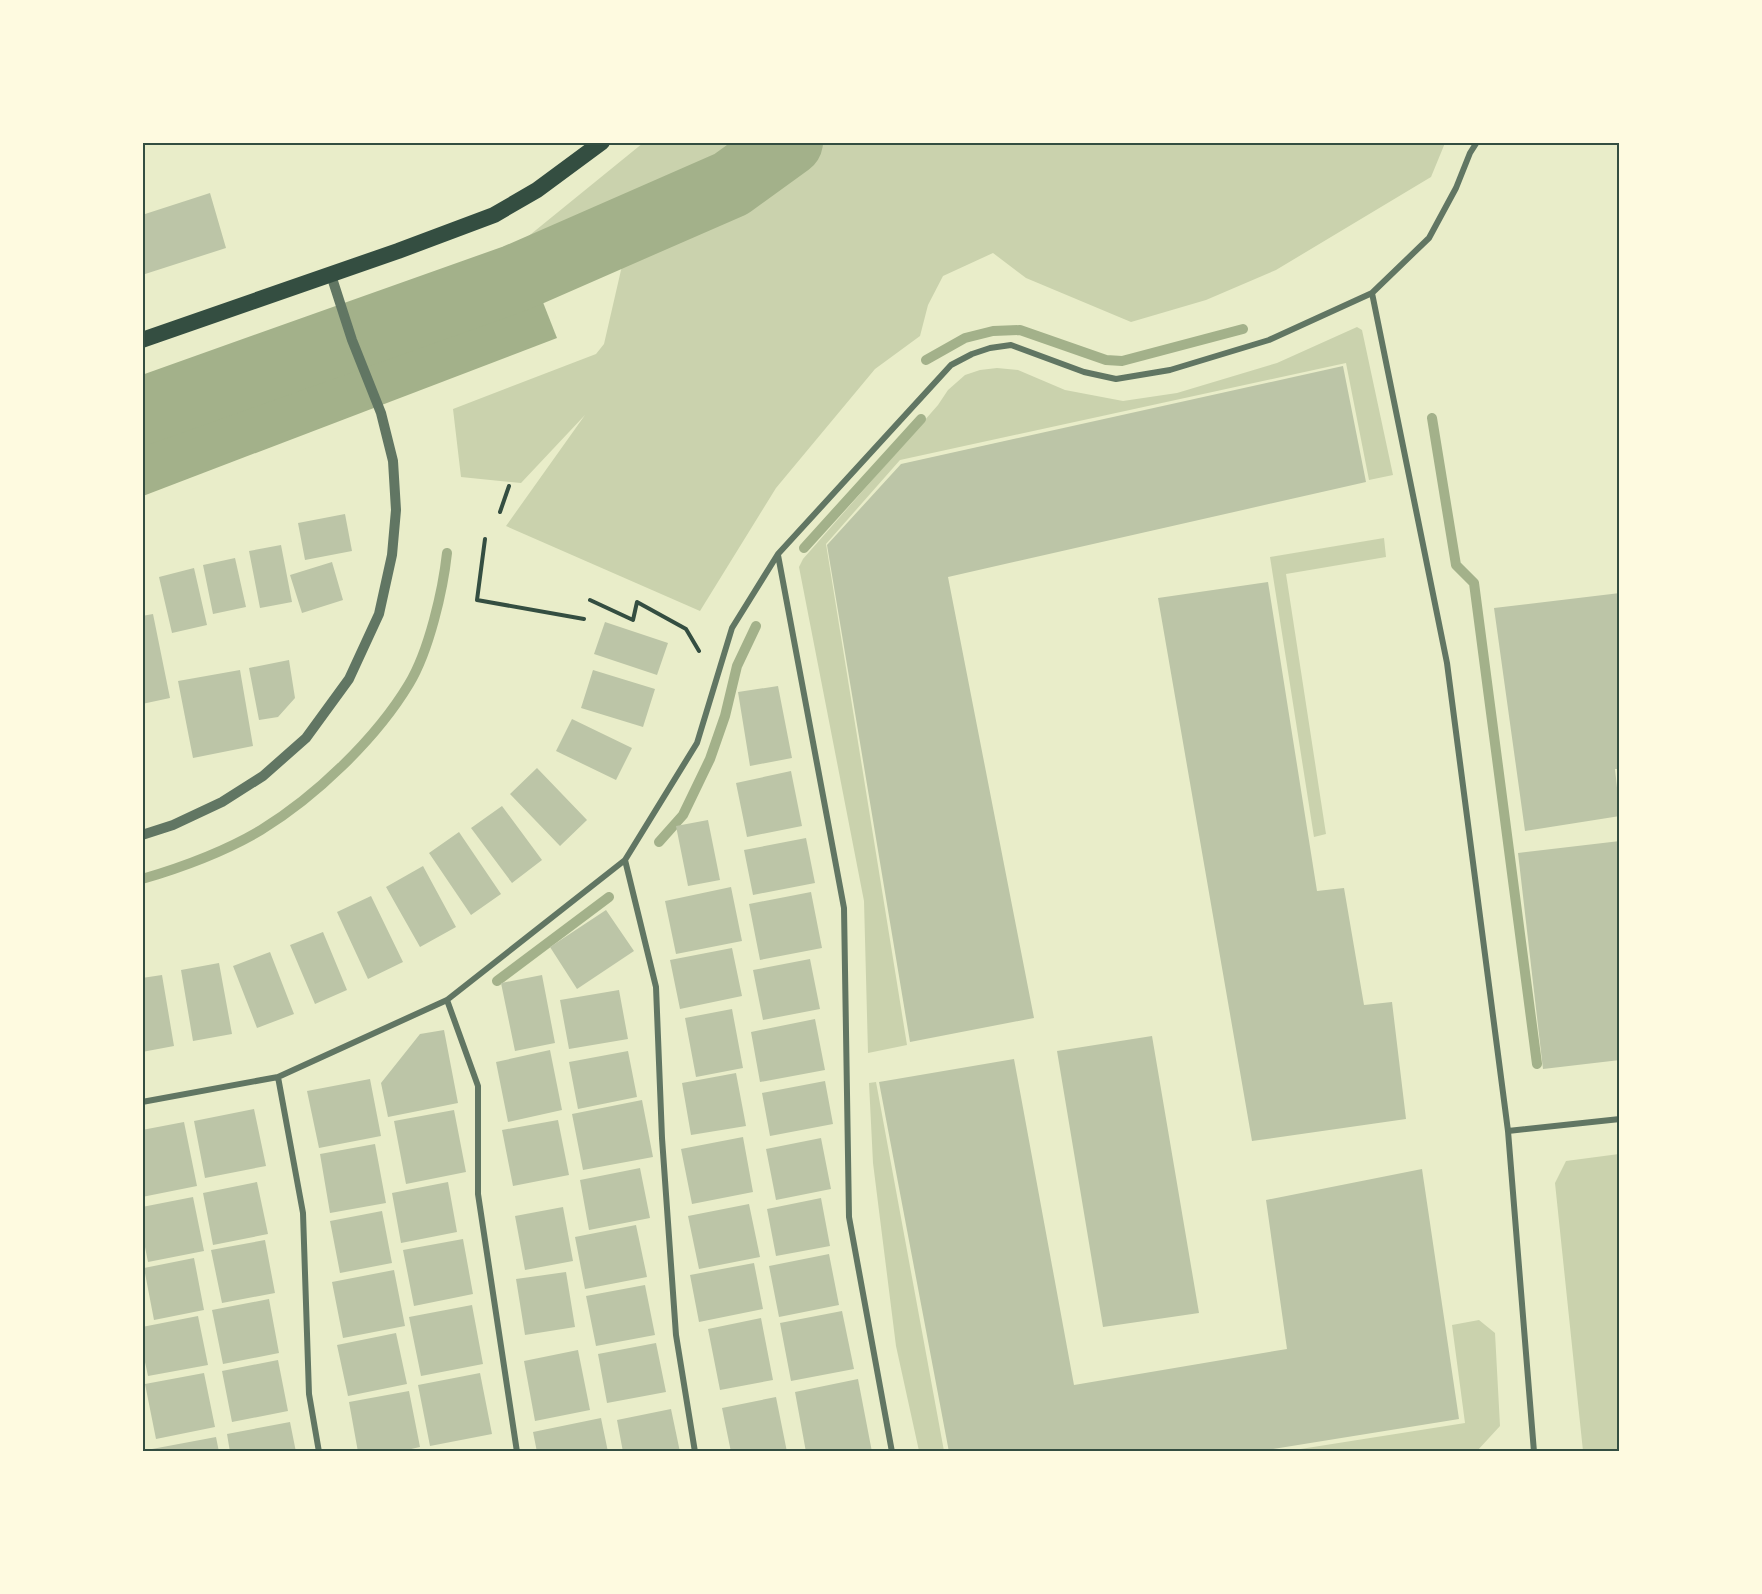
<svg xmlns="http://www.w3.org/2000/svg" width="1762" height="1594" viewBox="0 0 1762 1594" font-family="Arial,sans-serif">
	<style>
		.green { fill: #cad2ad }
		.water { fill: #a3b18a }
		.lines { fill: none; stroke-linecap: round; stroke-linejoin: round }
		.stream { stroke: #a3b18a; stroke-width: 10 }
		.river { stroke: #a3b18a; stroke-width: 68 }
		.building { fill: #bcc5a7 }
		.path { stroke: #344e41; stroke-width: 4 }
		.minor { stroke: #617663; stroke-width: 6 }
		.tertiary { stroke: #617663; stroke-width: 10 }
		.trunk { stroke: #344e41; stroke-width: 16 }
		.neatline { fill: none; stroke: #344e41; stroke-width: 2 }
	</style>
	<rect width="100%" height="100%" fill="#e9edc9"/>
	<path class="green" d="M643,143v-1l802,1 -14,34 -155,93 -70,30 -75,22 -105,-44 -33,-25 -50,23 -15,29 -8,31 -45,33 -99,119 -76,123 -194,-85 79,-111 -64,68 -60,-6 -8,-68 143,-55 8,-10 23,-100 -214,63 12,-25 95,-39z
		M1357,327l5,3 31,145 -24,5 -23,-117 -446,97 -74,84 81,501 -39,8 -4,-152 -65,-334 4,-8 135,-154 10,-15 17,-15 15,-5 17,-2 21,2 47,20 58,11 54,-8 100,-30z
		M1384,538l2,19 -100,17 40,260 -12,3 -44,-280z
		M876,1082l68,369h-25l-23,-105 -23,-183 -4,-80z
		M1619,1154v297h-36l-28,-268 11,-22z
		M1479,1320l16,13 5,93 -23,25h-189l177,-28 -13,-98z"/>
	<path class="water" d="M535,282l22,56 -414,158v-64z"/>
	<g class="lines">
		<path class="stream" d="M926,360l39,-22 28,-7 27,-1 86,30 16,1 121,-32
			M1432,418l24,147 18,18 63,481
			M804,548l117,-129
			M659,842l24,-27 27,-56 15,-43 12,-50 19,-40
			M142,879c41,-12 82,-27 119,-49 54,-33 115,-91 148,-146 20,-33 34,-94 38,-131
			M497,981l112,-84"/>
		<path class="river" d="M142,411l374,-133 215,-94 58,-42"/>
	</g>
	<path class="building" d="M210,193l16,55 -84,27v-60z
		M1343,366l23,116 -418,95 86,441 -124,24 -83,-497 74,-81z
		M345,514l7,37 -47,9 -7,-37z
		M281,545l11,57 -32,6 -11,-57z
		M235,558l11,49 -33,7 -10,-49z
		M332,562l11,38 -41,13 -12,-38z
		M194,568l13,57 -35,8 -13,-56z
		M1268,582l49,309 27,-3 20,117 28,-3 14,117 -154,22 -94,-543z
		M1620,593v176h-5l5,47 -95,15 -31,-223z
		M153,614l17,84 -28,6v-88z
		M605,622l63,21 -11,32 -63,-21z
		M289,660l6,38 -17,19 -19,3 -10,-52z
		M240,670l13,76 -60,12 -15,-77z
		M593,670l62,19 -12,38 -62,-19z
		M778,686l14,72 -42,8 -12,-74z
		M572,719l60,29 -16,32 -60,-29z
		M537,768l50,52 -27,26 -50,-52z
		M791,771l11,55 -55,11 -11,-54z
		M502,806l40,54 -30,23 -41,-55z
		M708,820l12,60 -32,6 -12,-60z
		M459,832l42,62 -30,21 -42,-62z
		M806,838l9,45 -62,12 -9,-45z
		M1620,841v219l-77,9 -25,-216z
		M423,866l33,61 -36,20 -34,-60z
		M731,887l11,54 -66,13 -11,-53z
		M811,892l11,56 -62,12 -11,-56z
		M371,896l32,66 -35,17 -31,-67z
		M606,910l28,41 -57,38 -27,-42z
		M323,932l24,58 -32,14 -25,-59z
		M732,948l10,48 -62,13 -10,-49z
		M270,952l24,62 -37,14 -24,-62z
		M810,959l10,50 -57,11 -10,-50z
		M219,963l13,71 -39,7 -12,-71z
		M162,975l12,71 -32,6v-74z
		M542,975l13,68 -40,8 -14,-68z
		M619,990l9,49 -59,10 -9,-49z
		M732,1009l11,59 -47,9 -11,-59z
		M815,1019l10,51 -65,12 -9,-50z
		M444,1030l14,73 -70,14 -7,-34 39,-49z
		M1152,1036l47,277 -96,14 -46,-276z
		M550,1050l12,60 -54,12 -12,-60z
		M628,1051l9,46 -59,12 -9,-47z
		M1014,1059l60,326 213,-36 -21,-149 156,-31 37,250 -204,33h-306l-70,-370z
		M736,1073l10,53 -55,9 -9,-52z
		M370,1079l11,57 -62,12 -12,-57z
		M825,1081l8,43 -63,12 -8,-43z
		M642,1100l11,57 -70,13 -11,-56z
		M254,1109l12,57 -61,12 -11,-57z
		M454,1110l12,62 -60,12 -12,-63z
		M558,1120l11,55 -56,11 -11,-56z
		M184,1122l13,64 -55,11v-67z
		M743,1137l10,55 -61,12 -11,-55z
		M821,1138l10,51 -55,11 -10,-51z
		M375,1144l11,59 -56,10 -10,-59z
		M640,1168l10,50 -61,12 -9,-50z
		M257,1182l11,52 -55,11 -10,-52z
		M448,1182l9,50 -56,11 -9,-50z
		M193,1197l11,54 -56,11 -6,-30v-25z
		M821,1198l9,48 -54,10 -9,-47z
		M749,1204l11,53 -61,12 -11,-53z
		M563,1207l10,54 -48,9 -10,-54z
		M382,1211l10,52 -52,10 -10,-52z
		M636,1225l11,52 -62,12 -10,-52z
		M463,1239l10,55 -59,12 -11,-56z
		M265,1240l10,53 -53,10 -11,-53z
		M829,1254l10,51 -60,12 -10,-51z
		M194,1258l10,52 -50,10 -10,-52z
		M754,1263l9,46 -64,13 -9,-47z
		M394,1270l11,56 -62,12 -11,-56z
		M566,1272l9,55 -50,8 -9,-56z
		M645,1285l10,50 -59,11 -10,-50z
		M269,1299l10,54 -56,11 -11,-54z
		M472,1305l11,59 -62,12 -12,-59z
		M842,1311l12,58 -63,12 -11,-58z
		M198,1316l10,49 -60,11 -6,-28v-21z
		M761,1318l12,62 -53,10 -12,-61z
		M396,1333l11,51 -59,12 -11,-51z
		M656,1343l10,49 -59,11 -9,-49z
		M578,1350l12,60 -55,11 -11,-60z
		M278,1360l10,51 -56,11 -10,-51z
		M204,1373l11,54 -59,12 -11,-55z
		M480,1373l12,61 -62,12 -12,-61z
		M858,1379l14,73h-66l-11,-60z
		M409,1391l11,56 -22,5h-40l-9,-50z
		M776,1397l11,55h-56l-9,-44z
		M671,1409l9,43h-57l-6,-32z
		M601,1418l7,34h-71l-4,-20z
		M290,1422l6,30h-66l-3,-18z
		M216,1437l3,15h-67v-3z"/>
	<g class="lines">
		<path class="path" d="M500,512l9,-26
			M485,539l-8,61 107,19
			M590,600l43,20 4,-18 49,27 13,22"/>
		<path class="minor" d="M1372,293l75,370 61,468 26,321
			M778,555l66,353 5,309 43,235
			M625,860l31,127 6,151 14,197 19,117
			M447,1000l31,86v108l39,258
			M278,1077l25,136 6,181 10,58
			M142,1102l136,-25 169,-77 178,-140 72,-117 35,-115 46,-74 173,-189 21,-11 18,-6 21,-3 73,27 32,7 54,-9 99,-30 103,-47 57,-55 27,-50 14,-35 7,-11
			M1508,1131l112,-12"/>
		<path class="tertiary" d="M142,835l31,-10 49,-23 41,-26 43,-38 43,-59 30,-65 13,-59 4,-45 -3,-49 -12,-48 -29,-73 -21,-65"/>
		<path class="trunk" d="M142,340l256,-89 96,-36 43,-25 65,-48"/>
	</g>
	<rect width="1762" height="1594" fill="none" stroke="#fefae0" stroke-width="288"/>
	<rect x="144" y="144" width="1474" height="1306" class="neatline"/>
</svg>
